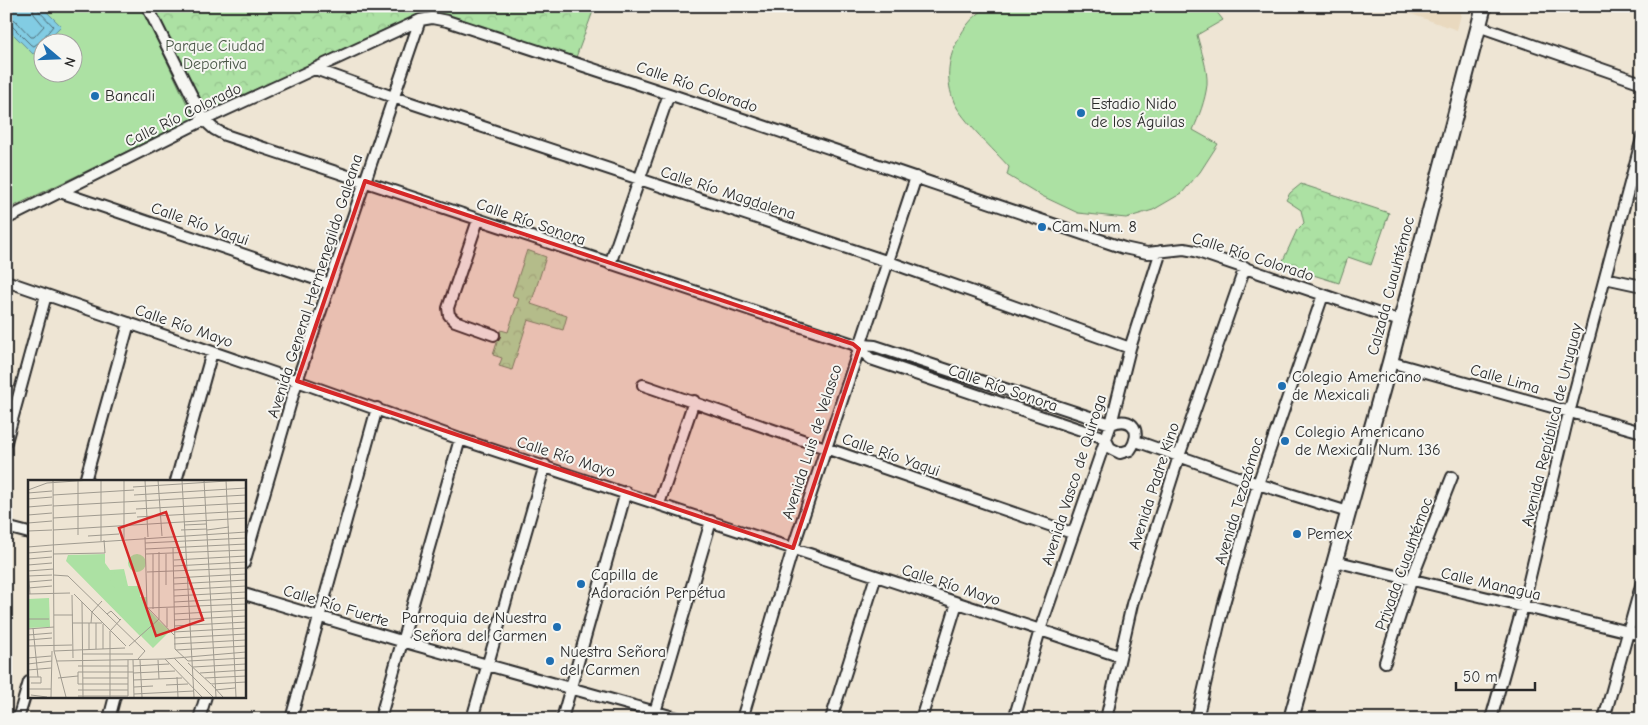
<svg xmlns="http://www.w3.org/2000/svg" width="1648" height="725" viewBox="0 0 1648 725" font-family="'Comic Neue',sans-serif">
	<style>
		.built { fill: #e9d9bf }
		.park { fill: url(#park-crowns); stroke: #6c8667 }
		.garden { fill: #ace1a3; stroke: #6c8667; fill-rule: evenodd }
		.water { fill: #82cce3; stroke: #5f8c99 }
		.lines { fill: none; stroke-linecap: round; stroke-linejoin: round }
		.shore { stroke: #4e6b75; stroke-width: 1 }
		.minor-casing { stroke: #2b2b2b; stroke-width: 14 }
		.secondary-casing { stroke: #2b2b2b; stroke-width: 18 }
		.minor { stroke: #f6f6f2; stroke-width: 10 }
		.secondary { stroke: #f6f6f2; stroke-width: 14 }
		.marked { fill: #d62828; fill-opacity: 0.2; stroke: #d62828; stroke-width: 4; stroke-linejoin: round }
		.poi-dot { fill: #1f6fb2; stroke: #f6f6f2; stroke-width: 2 }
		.labels { text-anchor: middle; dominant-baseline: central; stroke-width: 4; stroke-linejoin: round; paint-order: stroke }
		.park-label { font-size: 16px; fill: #4b5849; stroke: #f6f6f2 }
		.street-label { font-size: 16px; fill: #2b2b2b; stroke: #f6f6f2 }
		.poi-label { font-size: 16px; fill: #2b2b2b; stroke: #f6f6f2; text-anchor: start }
		.inset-road { fill: none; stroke: #a09b90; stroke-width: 1 }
		.view { fill: #d62828; fill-opacity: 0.15; stroke: #d62828; stroke-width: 2.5 }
		.inset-edge { fill: none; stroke: #2b2b2b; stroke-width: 2.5 }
	</style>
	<defs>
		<pattern id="park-crowns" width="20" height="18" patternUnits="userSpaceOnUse" patternTransform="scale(1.25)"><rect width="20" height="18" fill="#ace1a3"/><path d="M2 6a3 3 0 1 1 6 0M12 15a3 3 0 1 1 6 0" fill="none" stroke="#94c18c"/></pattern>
	</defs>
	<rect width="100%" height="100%" fill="#eee5d4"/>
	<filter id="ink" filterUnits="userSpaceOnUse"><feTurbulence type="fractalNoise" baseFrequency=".02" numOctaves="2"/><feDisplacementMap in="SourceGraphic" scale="10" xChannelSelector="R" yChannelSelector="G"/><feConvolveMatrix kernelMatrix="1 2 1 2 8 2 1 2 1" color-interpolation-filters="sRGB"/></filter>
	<g filter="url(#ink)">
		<path class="built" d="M1388,6h75l-6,24z"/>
		<path class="park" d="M137,6h458l-20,54 -152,-45 -30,11 -203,94z
			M1301,184l88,29 -18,52 -23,-8 -9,26 -58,-18 16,-35 7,-7 -3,-13 -15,-10 4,-7z
			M527,250l19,7 -15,47 36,12 -4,14 -35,-10 -16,50 -13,-4 3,-8 -9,-3 8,-25 7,2 11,-34 -7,-2z"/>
		<path class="garden" d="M6,6h135l53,113 -188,91zM42,42h30v30h-30z
			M990,6h222l11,14 -26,15c4,16 11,34 10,50 -2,16 -8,31 -14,45l25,14 -18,28 -18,21 -29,17 -27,8 -48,-5 -36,-17 -35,-21 2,-8c-14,-16 -47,-47 -55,-65 -8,-20 -7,-41 3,-60 8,-17 17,-27 33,-36z"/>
		<path class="water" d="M6,6h35l20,20 -28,28 -27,-27z"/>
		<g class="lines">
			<path class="shore" d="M6,18l9,2 16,17h3l10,-11 -10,-12 -2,-8
				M6,24l6,2 19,19 3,1 7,-5 12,-15 -14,-15 -1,-5"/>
			<g class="minor-casing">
				<path id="minor" d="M147,6l57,114 10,9 11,6 628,209 22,2 236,78c22,-9 32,8 19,26l-10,3 -10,-5 -5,-10 -234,-79 -18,-15
					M1478,26l164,57
					M315,69l78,28 496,165 241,86
					M60,192l270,92
					M6,219l198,-99 216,-100 12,-2 15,3 222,73 455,154 23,5 37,-4 11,2 205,70
					M478,220l-30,88 1,7 6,6 39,14
					M610,264l59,-170
					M1605,278l37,8
					M6,281l291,100 163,58 659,217
					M1390,362l252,70
					M643,385l429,148
					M1136,441l122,43 90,28
					M6,442l40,-147
					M85,481l44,-158
					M176,481l36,-129
					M659,504l35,-103
					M6,527l23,6
					M1334,561l308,74
					M244,563l53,-182 123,-361
					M244,594l157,47 280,78
					M1385,662l26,-81 41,-104
					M18,719l11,-37
					M109,719l6,-23
					M199,719l7,-23
					M291,719l86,-311
					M380,719l80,-280
					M472,719l73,-254
					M562,719l64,-227
					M653,719l58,-198
					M742,719l51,-171 123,-371
					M831,719l45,-143
					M921,719l36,-116
					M1014,719l26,-89 71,-206 19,-76 31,-97
					M1106,719l26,-115 47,-148 66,-189
					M1197,719l26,-112 35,-123 65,-189
					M1491,719l32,-113 46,-193 73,-275
					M1604,719l38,-137"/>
			</g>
			<g class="secondary-casing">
				<path id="secondary" d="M1291,719l99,-357 94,-356"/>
			</g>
			<use href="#minor" class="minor"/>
			<use href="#secondary" class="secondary"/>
		</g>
	</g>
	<path class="marked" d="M365,181l488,163 6,5 -66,199 -496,-167z"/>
	<g class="poi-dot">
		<circle cx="95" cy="96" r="5"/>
		<circle cx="1081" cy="113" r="5"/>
		<circle cx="1042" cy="227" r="5"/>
		<circle cx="1282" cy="386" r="5"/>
		<circle cx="1285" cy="441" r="5"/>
		<circle cx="1297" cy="534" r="5"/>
		<circle cx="581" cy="584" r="5"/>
		<circle cx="557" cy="627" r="5"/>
		<circle cx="550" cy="661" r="5"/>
	</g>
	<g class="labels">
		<g class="park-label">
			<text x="215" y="46">Parque Ciudad<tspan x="215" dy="18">Deportiva</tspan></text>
		</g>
		<g class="street-label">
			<text transform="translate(697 87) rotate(19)">Calle Río Colorado</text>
			<text transform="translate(183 115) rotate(-26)">Calle Río Colorado</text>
			<text transform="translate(728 193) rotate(18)">Calle Río Magdalena</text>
			<text transform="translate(531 222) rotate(19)">Calle Río Sonora</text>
			<text transform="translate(200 224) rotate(19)">Calle Río Yaqui</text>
			<text transform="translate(1253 257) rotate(18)">Calle Río Colorado</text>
			<text transform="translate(315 286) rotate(-72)">Avenida General Hermenegildo Galeana</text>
			<text transform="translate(1391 286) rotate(-75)">Calzada Cuauhtémoc</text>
			<text transform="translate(184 326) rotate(19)">Calle Río Mayo</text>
			<text transform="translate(1505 379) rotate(16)">Calle Lima</text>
			<text transform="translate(1003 388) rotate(19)">Calle Río Sonora</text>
			<text transform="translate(1552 425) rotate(-76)">Avenida República de Uruguay</text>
			<text transform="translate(812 442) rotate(-72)">Avenida Luis de Velasco</text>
			<text transform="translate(891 455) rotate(19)">Calle Río Yaqui</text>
			<text transform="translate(566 457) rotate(18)">Calle Río Mayo</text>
			<text transform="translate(1074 480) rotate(-72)">Avenida Vasco de Quiroga</text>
			<text transform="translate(1154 486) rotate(-72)">Avenida Padre Kino</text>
			<text transform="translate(1239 501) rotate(-73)">Avenida Tezozómoc</text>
			<text transform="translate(1404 564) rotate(-70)">Privada Cuauhtémoc</text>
			<text transform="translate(1491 584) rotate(13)">Calle Managua</text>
			<text transform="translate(951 585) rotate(18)">Calle Río Mayo</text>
			<text transform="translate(336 606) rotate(17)">Calle Río Fuerte</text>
		</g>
		<g class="poi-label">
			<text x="105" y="96">Bancali</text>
			<text x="1091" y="104">Estadio Nido<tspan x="1091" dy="18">de los Águilas</tspan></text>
			<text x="1052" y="227">Cam Num. 8</text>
			<text x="1292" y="377">Colegio Americano<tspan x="1292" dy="18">de Mexicali</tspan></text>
			<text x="1295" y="432">Colegio Americano<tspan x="1295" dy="18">de Mexicali Num. 136</tspan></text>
			<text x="1307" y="534">Pemex</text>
			<text x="591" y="575">Capilla de<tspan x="591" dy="18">Adoración Perpétua</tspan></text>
			<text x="547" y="618" text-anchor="end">Parroquia de Nuestra<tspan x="547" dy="18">Señora del Carmen</tspan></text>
			<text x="560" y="652">Nuestra Señora<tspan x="560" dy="18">del Carmen</tspan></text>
		</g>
	</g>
	<g transform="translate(28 480)">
		<rect width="218" height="218" fill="#eee5d4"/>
		<path d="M21,118l1,29 -22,1v-29z" fill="#ace1a3"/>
		<path d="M77,74v9l5,7 14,-1 4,17h12v11h7v11l12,13 -13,13 -6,2 -74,-75 2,-6z" fill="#ace1a3"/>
		<path d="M100 83a9 9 0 1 1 18 0a9 9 0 1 1-18 0ZM82 100a8 8 0 1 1 16 0a8 8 0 1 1-16 0ZM131,141l11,10 -17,17 -12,-12z" fill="#ace1a3"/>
		<path class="inset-road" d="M25,0l1,171 12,46M73,0v61M96,0v59M117,0l3,57M130,0l4,56M154,0l12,217M176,0l12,217M198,0l10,217M50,1v54M105,7l110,-7M0,10l19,-7 44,-3M0,13l24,-2M25,15l81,-5M106,15l112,-7M0,19l24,-2M25,26l193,-11M0,27l24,-2M108,29l110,-6M0,35l24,-2M109,37l109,-6M25,38l83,-5M0,43l24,-2M156,45l22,-1M25,50l193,-12M153,50l26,-1M179,50l22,-3M0,51l24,-1M60,56l31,-2M117,57l2,70 27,28M117,63l101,-5M24,65l194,-13M0,67l24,-2M145,68l2,101M117,69l101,-5M0,73l24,-2M25,74l52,-1 -1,-13M118,74l100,-4M125,74v55M0,79l24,-2M146,80l72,-4M0,85l24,-2M0,86l2,28M146,86l72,-4M0,91l26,-2M119,92l99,-4M25,95l15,1 39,38 38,37 -7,8M0,96l24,-1M146,98l72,-4M1,102l23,-2M146,104l72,-4M138,105v-31M0,108l24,-2M146,110l72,-4M0,114l42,-1M46,114l52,52M44,115l1,63M146,116l72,-4M54,122l1,95M146,122l72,-4M120,128l98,-4M139,128v19M79,134l4,-3 9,9M146,134l72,-4M26,135h19M0,139h21M146,140l72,-4M44,143h30M61,143v26M63,143l1,-11 10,-11M68,143v26M146,146l72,-4M5,148l5,49M0,149l26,-2M146,152l72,-4M0,155l24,-2M146,158l72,-4M0,160l24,-2M146,164l72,-4M0,166l44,-1M101,166l30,-27v-67M75,169v-25M147,169l13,12 58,-3M148,170l70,-4M26,171l71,-3M54,174h51M0,178l23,-2M146,178l39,39M137,179l37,38M100,180v36M105,180l1,37M112,180l2,37M130,180l1,19M29,181l108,-2 81,-7M160,183l23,21 35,-2M0,184l24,-3M50,186h50M105,186l36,-2M165,187l53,-3M0,190l23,-2M105,193l42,-2M172,193l46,-3M0,197h13v6h-10M149,197l1,20M30,198l20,-2M55,198h45M177,198l41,-2M105,200l49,-2M100,204h-50v-12h55M138,205l22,-1M184,205l11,12M106,207l19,-1M0,209h23M50,210h50M187,210l20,-2M106,214l60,-3M3,215l16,2M50,216h50M1,217v-20M23,217l1,-46M82,217v-66l11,-12"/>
		<path class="view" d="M138,32l37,108 -47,16 -37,-108z"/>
		<rect width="218" height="218" class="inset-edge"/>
	</g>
	<rect width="1648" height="725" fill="none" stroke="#f6f6f2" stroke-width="25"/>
	<rect x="12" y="12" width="1623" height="700" fill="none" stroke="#2b2b2b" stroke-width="2" filter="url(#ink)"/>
	<g transform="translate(58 58) rotate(109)"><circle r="24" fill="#f6f6f2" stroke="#a5a5a2"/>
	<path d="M0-4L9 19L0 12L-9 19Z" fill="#1f6fb2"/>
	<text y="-8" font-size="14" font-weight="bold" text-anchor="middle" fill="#2b2b2b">N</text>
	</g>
	<path d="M1456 682v8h79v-8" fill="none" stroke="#2b2b2b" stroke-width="2.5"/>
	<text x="1463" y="682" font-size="15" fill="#2b2b2b" stroke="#f6f6f2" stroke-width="4" paint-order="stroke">50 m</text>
</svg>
